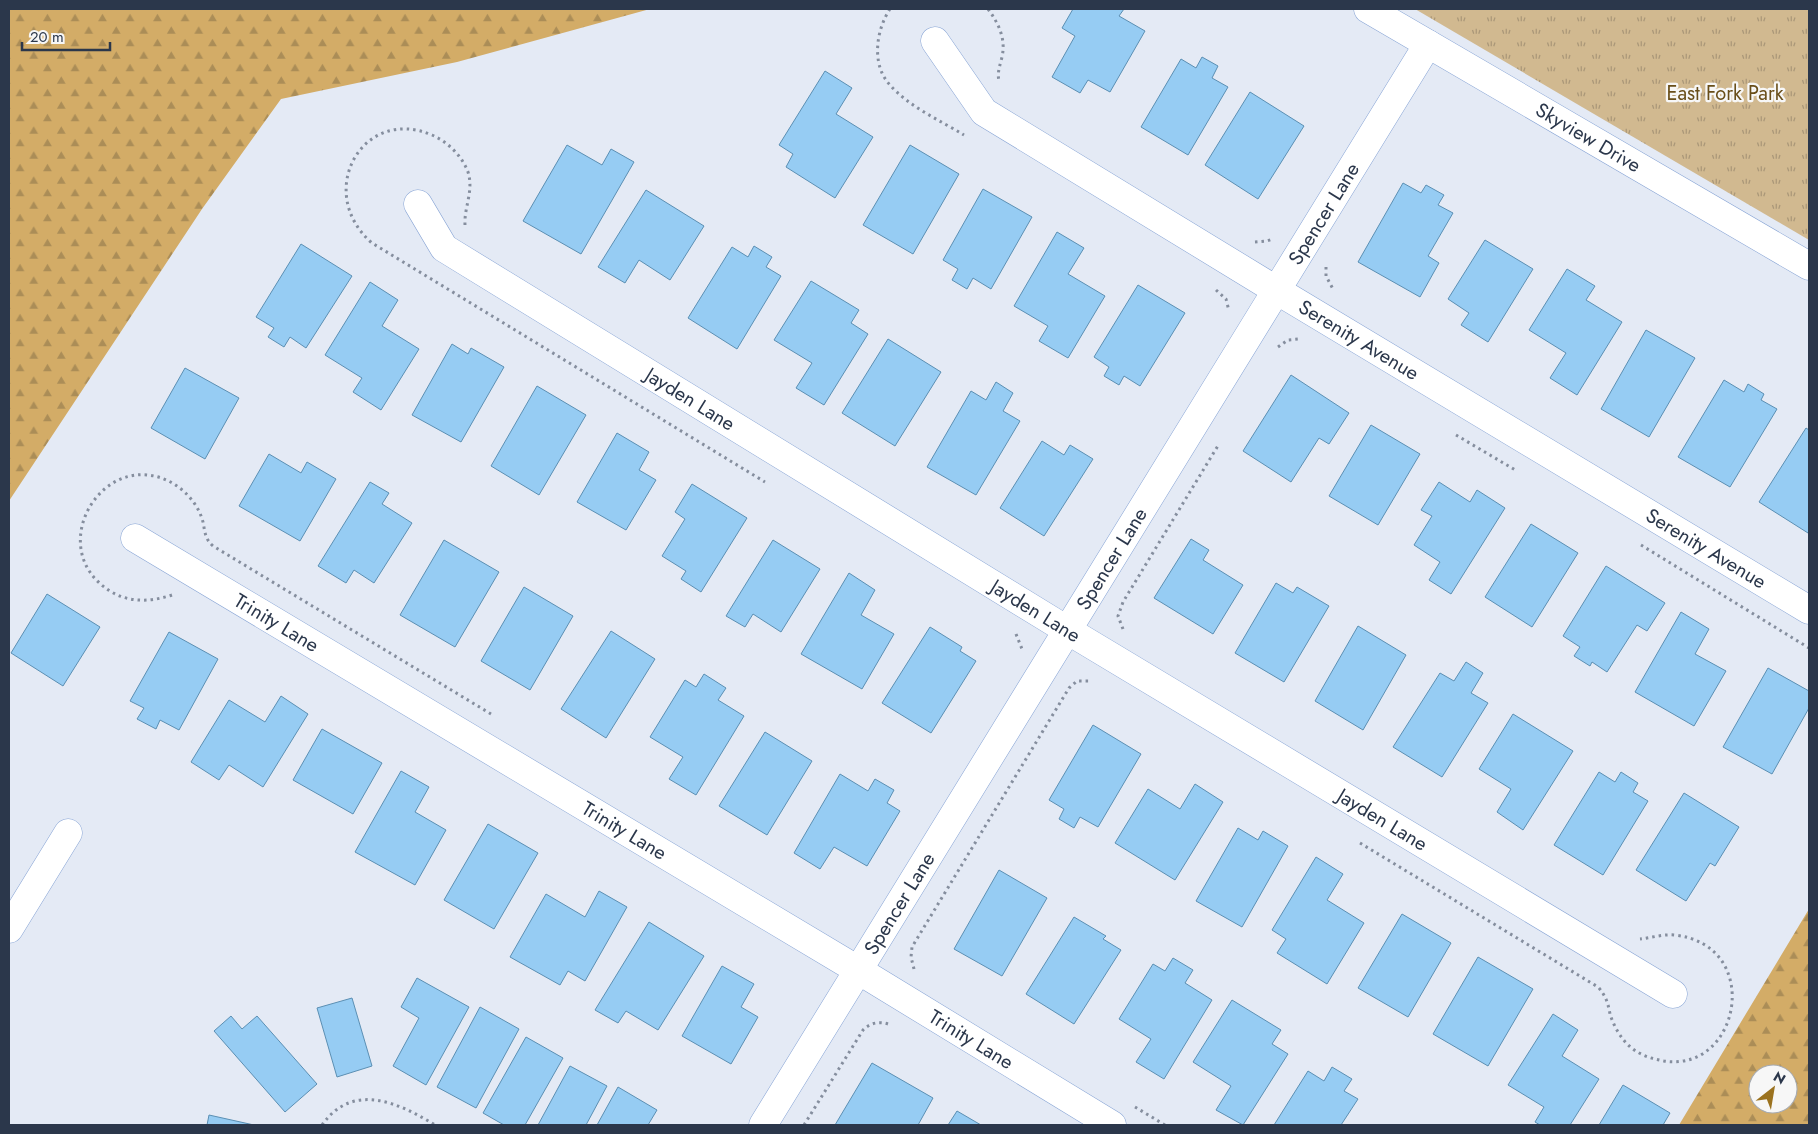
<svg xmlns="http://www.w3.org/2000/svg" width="1818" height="1134" viewBox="0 0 1818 1134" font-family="Jost,sans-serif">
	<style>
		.grass { fill: url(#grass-tufts) }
		.forest { fill: url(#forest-firs); fill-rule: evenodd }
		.building { fill: #96ccf3; stroke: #5b8fb3 }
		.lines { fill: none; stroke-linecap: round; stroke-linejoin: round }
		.street-casing { stroke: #87a4d5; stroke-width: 29 }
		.secondary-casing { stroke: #87a4d5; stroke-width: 29 }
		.path { stroke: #858e9e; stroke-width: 3; stroke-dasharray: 2.5 4; stroke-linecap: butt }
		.street { stroke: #fff; stroke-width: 28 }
		.secondary { stroke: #fff; stroke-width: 28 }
		.labels { text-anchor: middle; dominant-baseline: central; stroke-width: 4.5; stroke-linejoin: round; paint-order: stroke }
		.park-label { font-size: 20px; fill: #694e19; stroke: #f7f7f7 }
		.street-label { font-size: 20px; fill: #2b374b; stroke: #f7f7f7 }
	</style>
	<defs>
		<pattern id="grass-tufts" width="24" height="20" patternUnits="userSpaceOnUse" patternTransform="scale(1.25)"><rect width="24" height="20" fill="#d1b990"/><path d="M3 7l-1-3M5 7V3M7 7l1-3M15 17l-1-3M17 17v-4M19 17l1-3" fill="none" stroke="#aa9778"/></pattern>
		<pattern id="forest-firs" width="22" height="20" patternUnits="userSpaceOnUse" patternTransform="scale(1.25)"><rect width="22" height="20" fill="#d3ac67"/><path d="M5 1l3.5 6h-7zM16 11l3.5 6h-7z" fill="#ab8d57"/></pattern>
	</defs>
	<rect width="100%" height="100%" fill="#e4eaf5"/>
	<path class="grass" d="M1415,9h394v231z"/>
	<path class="forest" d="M9,9h641l-193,53 -176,37 -79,110 -193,292z
		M1809,909v216h-130zM1758,1074h30v30h-30z"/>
	<path class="building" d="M1073,9h51l-5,7 26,15 -35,61 -22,-12 -8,13 -28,-16 23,-41 -13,-8z
		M1202,57l16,9 -6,12 16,9 -40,68 -47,-28 40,-68 15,9z
		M825,71l27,17 -16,26 37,23 -38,61 -49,-31 7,-13 -14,-9z
		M1250,92l54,34 -46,73 -53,-34z
		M567,145l35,20 9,-16 23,13 -53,92 -58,-33z
		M910,145l49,29 -46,80 -50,-29z
		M1403,183l18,10 5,-8 18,10 -6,10 15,8 -25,43 11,7 -19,34 -62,-35z
		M983,189l49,28 -41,72 -18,-11 -6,11 -15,-9 6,-11 -15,-9z
		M646,190l58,36 -34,54 -31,-20 -14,23 -27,-16z
		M1057,232l27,16 -16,26 37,22 -37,62 -29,-17 9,-15 -34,-20z
		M1485,240l48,29 -45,73 -27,-17 8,-12 -21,-14z
		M301,244l51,32 -46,72 -16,-11 -6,10 -16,-10 6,-9 -18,-11z
		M754,246l18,11 -6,10 15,9 -44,73 -49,-31 44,-71 16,10z
		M1567,269l28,17 -9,14 36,22 -45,73 -27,-17 16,-25 -37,-23z
		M811,281l48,29 -8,13 17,11 -44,71 -28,-17 16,-25 -38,-23z
		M370,282l28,18 -16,26 37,23 -38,61 -28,-18 9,-14 -37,-23z
		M1138,285l47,28 -45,73 -16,-10 -5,9 -15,-9 5,-9 -15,-10z
		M1646,330l49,28 -46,79 -48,-28z
		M888,339l53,33 -46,74 -53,-33z
		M452,344l16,10 3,-6 33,19 -43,75 -49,-27z
		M185,368l54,30 -34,61 -54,-31z
		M1291,375l58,38 -20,31 -10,-6 -28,44 -48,-31z
		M1724,380l20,12 4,-8 16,10 -3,6 16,9 -47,78 -52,-30z
		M996,382l17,11 -10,18 17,10 -44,74 -49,-28 44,-76 15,9z
		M537,386l49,29 -47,80 -48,-29z
		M1371,425l49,29 -42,71 -49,-29z
		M1806,428l3,2v101l-1,2 -49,-31z
		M617,433l32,19 -10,18 17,10 -30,50 -49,-28z
		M1042,441l22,14 6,-10 23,14 -49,77 -44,-28z
		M269,454l32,19 6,-11 29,17 -36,62 -61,-35z
		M370,482l19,11 -7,11 30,19 -38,60 -20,-13 -8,13 -28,-17z
		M1439,482l31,20 7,-12 28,18 -54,86 -22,-14 11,-18 -26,-17 18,-29 -11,-6z
		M692,484l55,34 -46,74 -20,-13 5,-8 -24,-15 23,-37 -10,-7z
		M1531,524l47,29 -46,74 -47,-30z
		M1191,539l18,11 -6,10 40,25 -30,49 -59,-36z
		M444,540l55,32 -44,75 -55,-32z
		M773,540l47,29 -39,63 -28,-18 -8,13 -19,-11z
		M1606,566l59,37 -18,28 -10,-6 -30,47 -15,-10 -2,4 -16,-10 6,-9 -17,-11z
		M849,573l26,17 -14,25 33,19 -32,55 -61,-35z
		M1276,583l17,10 4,-6 32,19 -45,76 -49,-29z
		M524,587l49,29 -43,74 -49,-29z
		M47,594l53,33 -37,59 -52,-33z
		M1681,612l28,17 -14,25 31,17 -32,55 -59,-34z
		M1358,626l48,29 -43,75 -48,-29z
		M930,627l32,20 -2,4 16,10 -45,72 -49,-30z
		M611,631l44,28 -49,79 -45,-29z
		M169,632l49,27 -39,71 -19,-10 -4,9 -19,-10 7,-11 -14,-7z
		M1466,662l17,11 -12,20 17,10 -46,74 -49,-30 47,-74 14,8z
		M1768,668l41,23v17l-37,66 -49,-27z
		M704,674l22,14 -8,12 26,16 -48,79 -27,-16 14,-22 -33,-20 35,-57 11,7z
		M281,696l27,18 -45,73 -34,-22 -10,15 -28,-18 38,-62 36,22z
		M1513,714l60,37 -50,79 -26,-18 14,-23 -32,-20z
		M1093,725l48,29 -43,73 -18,-10 -6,11 -15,-9 5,-10 -15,-9z
		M322,729l60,34 -29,51 -60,-34z
		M765,732l47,29 -45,74 -48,-29z
		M401,771l28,16 -14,25 31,18 -31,55 -60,-33z
		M1599,772l16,10 6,-10 17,11 -5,9 15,9 -45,74 -49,-30z
		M840,774l28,17 7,-12 19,11 -7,13 13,8 -33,55 -33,-19 -14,22 -26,-16z
		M1195,784l28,18 -48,78 -60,-37 33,-54 32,20z
		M1684,793l55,34 -24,39 -5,-3 -24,38 -50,-31z
		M488,824l50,29 -44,76 -50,-29z
		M1238,828l20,12 5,-9 25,15 -46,81 -46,-26z
		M1316,857l27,17 -16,26 37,23 -37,61 -50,-31 9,-14 -14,-9z
		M999,870l48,28 -45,78 -48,-27z
		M599,891l28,16 -42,74 -17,-10 -8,14 -50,-28 36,-63 39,23z
		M1402,914l49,29 -43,74 -50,-29z
		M1074,917l32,19 -3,3 18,11 -47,74 -48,-30z
		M649,922l55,34 -46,74 -32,-19 -8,12 -23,-13z
		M1478,957l55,32 -45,77 -55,-32z
		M1173,958l20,12 -8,13 27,17 -48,79 -28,-17 15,-23 -32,-20 34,-55 12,7z
		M722,966l32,18 -13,23 17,10 -27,47 -49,-28z
		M417,978l52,29 -43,78 -33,-19 26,-48 -18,-11z
		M352,998l20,68 -35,11 -20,-69z
		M1232,1000l49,30 -9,14 16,10 -45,71 -27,-15 15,-24 -38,-24z
		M480,1007l39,22 -43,79 -39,-21z
		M1553,1014l25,16 -16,26 37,23 -29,46h-30l-5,-3 9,-15 -36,-22z
		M231,1016l11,13 15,-13 60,68 -32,28 -71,-81z
		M526,1037l37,21 -38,67h-21l-21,-12z
		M872,1063l61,35 -15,27h-83z
		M570,1066l37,20 -21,39h-48z
		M1332,1067l20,12 -8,12 14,8 -17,26h-67l34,-54 16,10z
		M1623,1085l47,28 -7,12h-64z
		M618,1087l39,23 -9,15h-51z
		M957,1111l24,14h-33z
		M209,1115l45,10h-47z"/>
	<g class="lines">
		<g class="street-casing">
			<g id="street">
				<path id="s1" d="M935,41l49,71 292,178 533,320"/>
				<path id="s2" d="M418,204l26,44 623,382 606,364"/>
				<path id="s3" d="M135,538l723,432 254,155"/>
				<path d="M9,929l59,-96"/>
				<path id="s4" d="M763,1125l665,-1081"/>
			</g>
		</g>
		<g class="secondary-casing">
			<g id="secondary">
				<path id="s5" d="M1368,9l441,257"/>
			</g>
		</g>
		<path class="path" d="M890,9c-14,21 -19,56 0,76 18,21 51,36 74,50
			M988,9c11,15 18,30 14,48 -2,9 -5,15 -3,24
			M465,225c-1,-18 9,-34 3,-53 -6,-16 -20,-30 -36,-37 -70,-30 -118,58 -60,108l393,239
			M1255,242l12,-1 6,-2
			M1326,267v9l7,13
			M1216,290l10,9 3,12
			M1278,347l10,-7 11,-1
			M1456,435l61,36
			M1641,545l168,103
			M172,595c-21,7 -43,8 -62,-4 -69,-43 -5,-148 64,-107 13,8 25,22 29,38 2,10 2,17 10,24l278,168
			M1123,629l-5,-13 5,-14 96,-158
			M1016,634l6,15
			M1360,843l238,144c8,9 10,16 12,27 4,13 12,27 23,35 9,7 20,10 31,12 77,12 100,-117 10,-126 -12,-1 -23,3 -34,4
			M914,969l-3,-12 1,-10 157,-259 8,-7h15
			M1135,1107l30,18
			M322,1125c31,-44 77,-22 113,0
			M804,1125l59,-95c7,-7 16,-9 25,-6"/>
		<use href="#street" class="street"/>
		<use href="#secondary" class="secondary"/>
	</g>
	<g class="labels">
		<g class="park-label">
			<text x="1725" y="93">East Fork Park</text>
		</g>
		<g class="street-label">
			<text stroke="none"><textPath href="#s5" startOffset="255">Skyview Drive</textPath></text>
			<text stroke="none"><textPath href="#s4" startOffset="1070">Spencer Lane</textPath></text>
			<text stroke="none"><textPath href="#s1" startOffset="525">Serenity Avenue</textPath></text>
			<text stroke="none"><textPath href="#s2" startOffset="340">Jayden Lane</textPath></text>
			<text stroke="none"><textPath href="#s1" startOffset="930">Serenity Avenue</textPath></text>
			<text stroke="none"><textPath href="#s4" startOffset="665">Spencer Lane</textPath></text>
			<text stroke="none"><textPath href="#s2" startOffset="745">Jayden Lane</textPath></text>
			<text stroke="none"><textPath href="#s3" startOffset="165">Trinity Lane</textPath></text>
			<text stroke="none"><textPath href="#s2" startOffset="1150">Jayden Lane</textPath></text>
			<text stroke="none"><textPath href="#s3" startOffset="570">Trinity Lane</textPath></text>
			<text stroke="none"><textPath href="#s4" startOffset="260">Spencer Lane</textPath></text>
			<text stroke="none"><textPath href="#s3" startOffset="975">Trinity Lane</textPath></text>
		</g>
	</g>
	<rect width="1818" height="1134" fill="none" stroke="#2b374b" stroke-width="20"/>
	<g transform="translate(1773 1089) rotate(31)"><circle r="24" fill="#f7f7f7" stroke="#a5aab2"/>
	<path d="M0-4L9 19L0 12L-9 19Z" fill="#9b721f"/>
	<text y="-8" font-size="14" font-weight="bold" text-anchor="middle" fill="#2b374b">N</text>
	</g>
	<path d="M22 42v8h88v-8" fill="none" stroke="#2b374b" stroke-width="2.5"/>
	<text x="30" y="42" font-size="15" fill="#2b374b" stroke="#f7f7f7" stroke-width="4" paint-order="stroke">20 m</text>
</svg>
